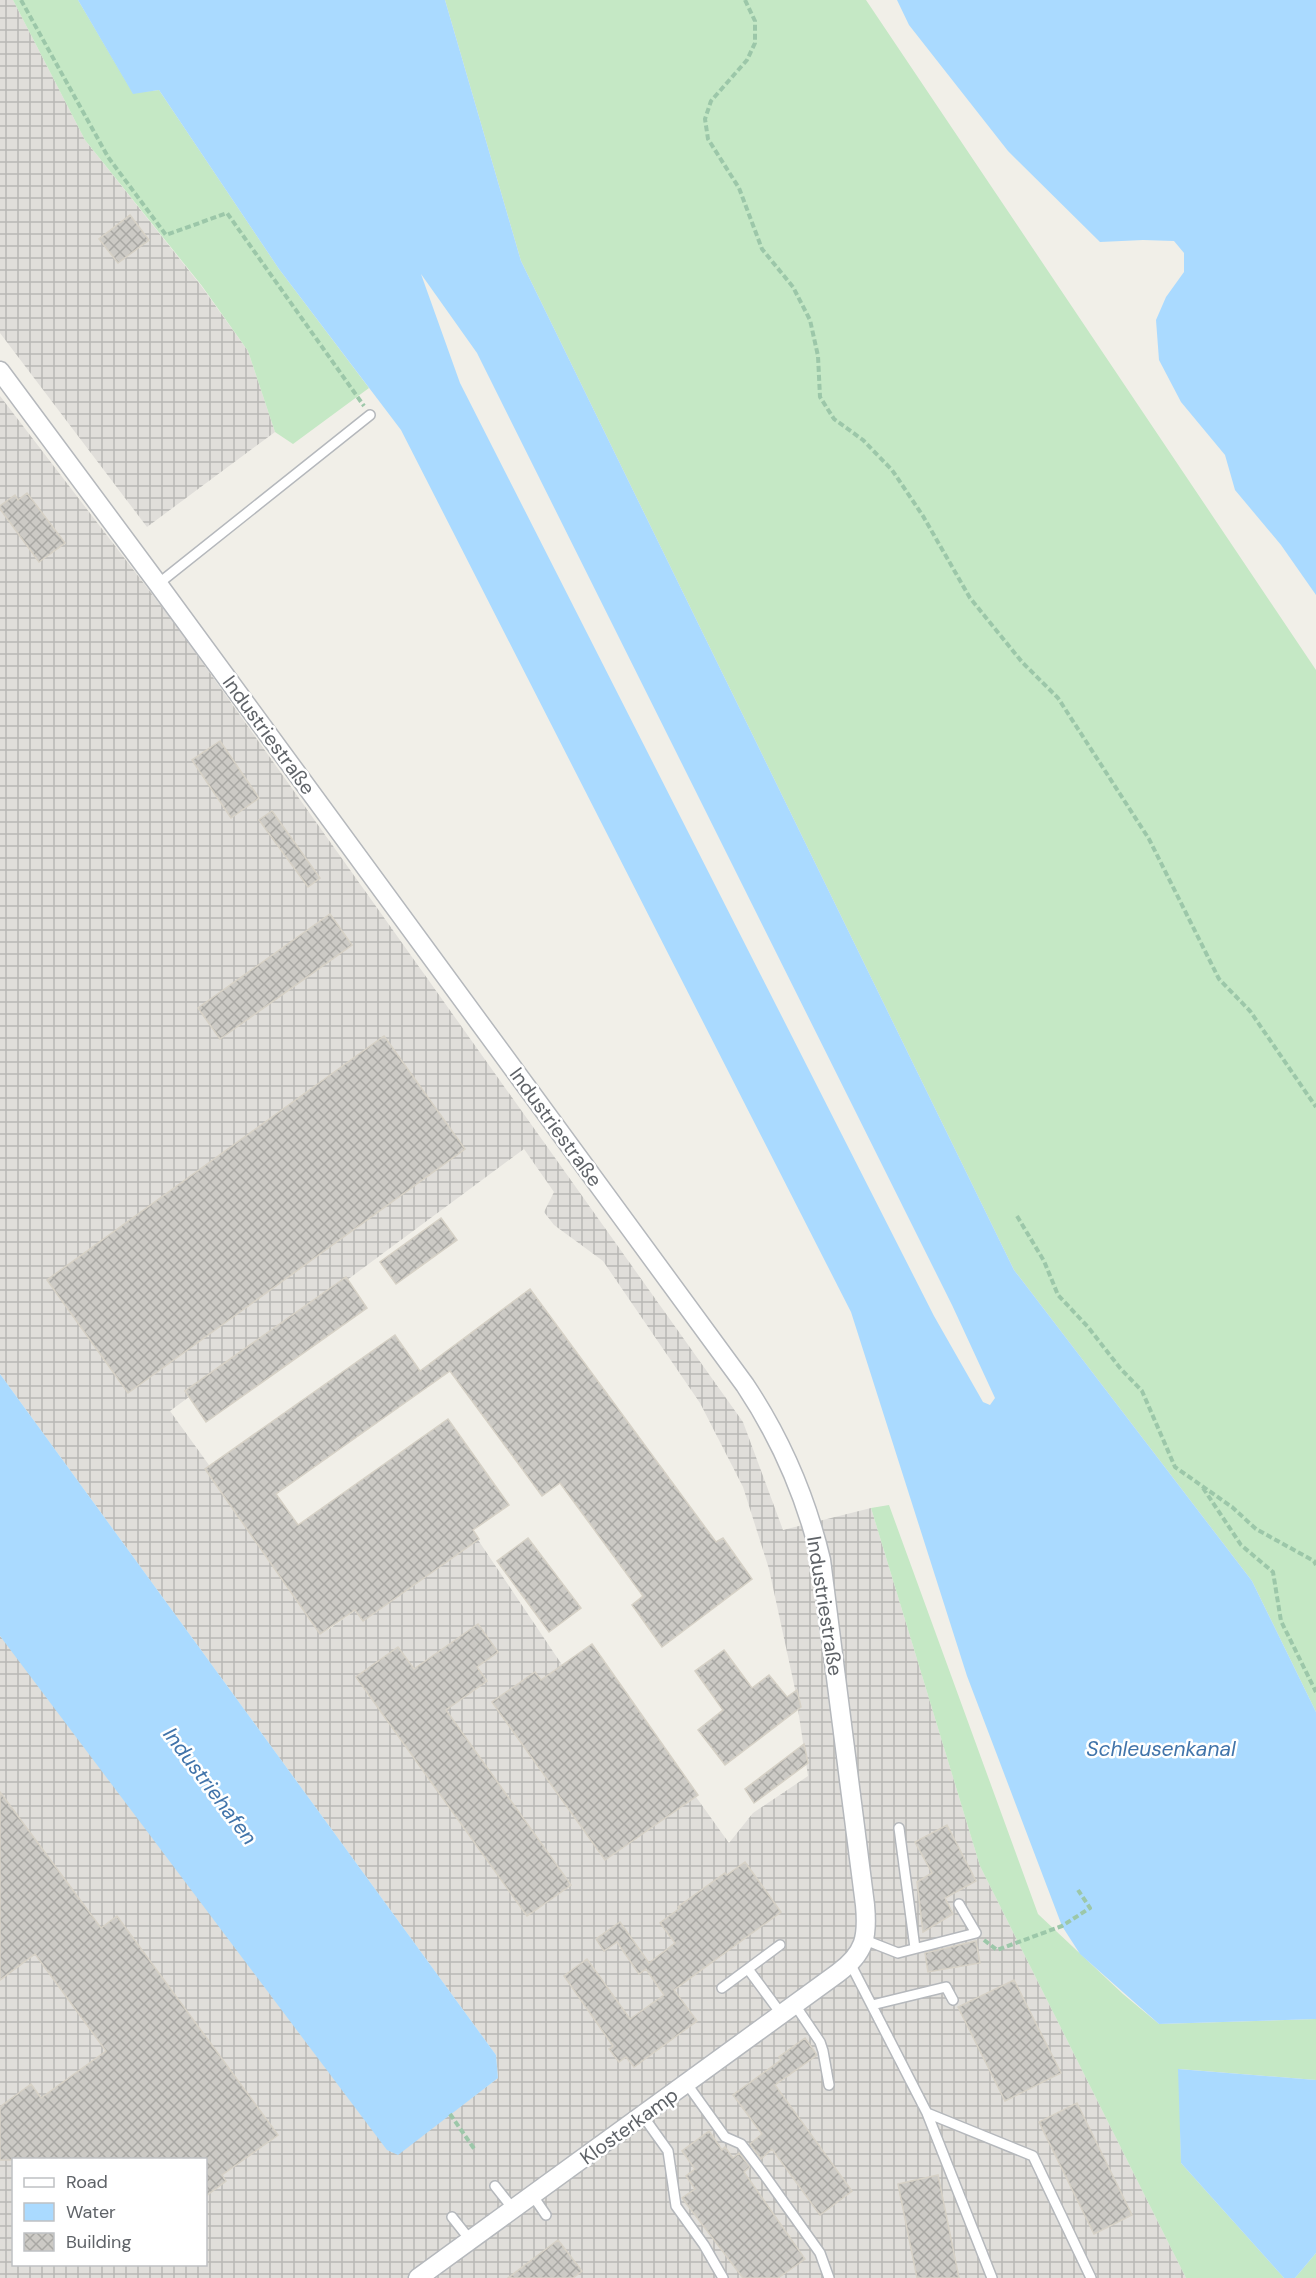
<svg xmlns="http://www.w3.org/2000/svg" width="1316" height="2278" viewBox="0 0 1316 2278" font-family="'DM Sans',sans-serif">
	<style>
		.industrial { fill: url(#industrial-grid); fill-rule: evenodd }
		.grass { fill: #c5e8c5 }
		.water { fill: #aadaff; fill-rule: evenodd }
		.building { fill: url(#building-cross-hatch); stroke: #d6d1c6; stroke-width: 1.5 }
		.lines { fill: none; stroke-linecap: round; stroke-linejoin: round }
		.lane-casing { stroke: #b5b8bc; stroke-width: 12 }
		.street-casing { stroke: #b5b8bc; stroke-width: 21 }
		.path { stroke: #9cc7a9; stroke-width: 4; stroke-dasharray: 6 3; stroke-linecap: butt }
		.lane { stroke: #fff; stroke-width: 9 }
		.street { stroke: #fff; stroke-width: 18 }
		.labels { text-anchor: middle; dominant-baseline: central; stroke-width: 5; stroke-linejoin: round; paint-order: stroke }
		.street-label { font-size: 20px; fill: #5f6368; stroke: #fff }
		.water-label { font-size: 21px; font-style: italic; fill: #4174aa; stroke: #fff }
	</style>
	<defs>
		<pattern id="industrial-grid" width="8" height="8" patternUnits="userSpaceOnUse" patternTransform="scale(1.5)"><rect width="8" height="8" fill="#e0deda"/><path d="M0 4h8M4 0v8" fill="none" stroke="#b9b8b5"/></pattern>
		<pattern id="building-cross-hatch" width="8" height="8" patternUnits="userSpaceOnUse" patternTransform="scale(1.5)"><rect width="8" height="8" fill="#cccac5"/><path d="M0 0l8 8M0 8l8-8" fill="none" stroke="#a9a8a4"/></pattern>
	</defs>
	<rect width="100%" height="100%" fill="#f1efe8"/>
	<path class="industrial" d="M0,0h13l72,140 117,147 46,64 27,81 -128,95 -147,-194z
		M0,396l175,228 568,798 40,108 88,-22 109,358 206,412h-1186v-642l450,478 48,-36 -2,-23 -496,-681zM524,1149l30,43 -10,20 10,13 49,36 97,142 43,84 26,82 26,120 13,87 -55,37 -24,30 -33,-46 -31,21 -195,-290 -142,102 -158,-219zM14,2160h192v104h-192z"/>
	<path class="grass" d="M13,0h65l55,93 26,-3 120,179 90,119 -76,56 -18,-12 -27,-81 -46,-65 -117,-146z
		M445,0h421l450,670v1042l-64,-131 -238,-311 -493,-1009z
		M889,1505l149,409 85,80 36,30 157,-5v61l-137,-11 2,94 103,115h-98l-206,-412 -109,-358z
		M1316,2253v25h-21z"/>
	<path class="water" d="M78,0h367l76,261 493,1009 238,311 64,131v307l-157,5 -79,-70 -18,-28 -95,-250 -116,-364 -450,-882 -122,-161 -120,-179 -26,4zM421,274l56,79 475,952 43,93 -5,7 -7,-3 -49,-86 -474,-933z
		M897,0h419v595l-35,-50 -46,-55 -10,-35 -44,-53 -22,-42 -3,-40 10,-23 18,-25v-19l-10,-12 -31,-1 -43,2 -92,-91 -99,-126z
		M0,1374l496,681 2,23 -100,77 -11,-5 -387,-514z
		M1178,2069l138,11v173l-21,25h-11l-103,-115z"/>
	<path class="building" d="M130,215l19,25 -31,23 -19,-24z
		M27,493l38,50 -26,19 -39,-53v-3l15,-11 3,5z
		M220,741l39,57 -28,20 -39,-58z
		M272,811l48,67 -12,9 -49,-67z
		M330,914l22,31 -132,94 -22,-31z
		M384,1036l81,113 -337,244 -81,-113z
		M441,1218l16,22 -61,44 -16,-22z
		M346,1277l21,31 -161,114 -21,-31z
		M530,1289l186,253 7,-4 29,41 -90,68 -30,-42 11,-9 -83,-113 -18,13 -92,-125 -174,123 22,31 150,-106 61,86 -36,25 6,9 -116,82 -8,-11 -35,24 -115,-165 190,-134 25,36z
		M528,1538l53,70 -32,24 -52,-71z
		M478,1624l20,28 -21,15 10,14 -41,29 125,175 -44,31 -171,-239 42,-30 16,22z
		M592,1644l106,151 -93,65 -113,-158 43,-30 6,8z
		M724,1650l28,38 17,-13 18,22 10,-7 4,17 -76,58 -27,-35 25,-20 -28,-39z
		M804,1744l4,19 -54,40 -9,-14z
		M0,1792l101,136 16,-12 161,219 -56,40 4,6 -20,15v-36h-206v-53l31,-23 10,14 65,-47 -71,-97 -35,26z
		M947,1825l29,56 -31,17 8,16 -30,18 -6,-50 15,-9 -17,-31z
		M745,1862l36,50 -107,78 23,31 -63,46 -8,-10 -7,5 -10,-13 4,-3 -49,-70 23,-17 43,60 34,-24 -18,-26 -7,5 -22,-32 -13,9 -8,-12 24,-17 29,41 26,-20 -15,-20 20,-15 -2,-1 47,-34 2,2z
		M976,1941l4,22 -52,9 -3,-19z
		M1014,1980l47,93 -56,28 -47,-94z
		M805,2038l12,17 -42,30 77,106 -32,24 -48,-66 -11,10 -11,-15 12,-10 -29,-39 48,-35 -2,-3z
		M1077,2103l55,112 -38,19 -55,-112z
		M709,2131l13,19 3,-3 8,11 6,-5 11,14 -6,5 61,87 -27,19h-35l-61,-80 13,-9 -9,-13 9,-7 -13,-18z
		M938,2175l21,103h-42l-19,-94z
		M558,2240l24,31 -9,7h-65z"/>
	<g class="lines">
		<g class="lane-casing">
			<path id="lane" d="M158,584l212,-169
				M899,1828l16,120
				M865,1940l33,13 78,-20 -17,-29
				M850,1963l77,150 65,165
				M748,1969l34,46
				M722,1988l58,-43
				M795,2005l25,37 3,9 6,34
				M872,2005l74,-18 7,13
				M687,2084l38,53 16,7 22,29 57,80 9,25
				M927,2113l106,43 58,122
				M643,2116l25,35 8,55 28,39 19,33
				M495,2186l19,24
				M533,2196l13,19
				M452,2217l19,24"/>
		</g>
		<g class="street-casing">
			<path id="street" d="M0,371l158,213 587,801c36,54 61,112 76,175l44,345c3,32 0,48 -27,68l-420,305"/>
		</g>
		<path class="path" d="M21,0l87,157 58,78 61,-22 137,193
			M745,0l10,21v22l-8,17 -36,41 -6,18 3,20 31,49 23,61 31,38 17,33 8,36 2,41 14,22 29,21 29,30 31,46 47,82 52,64 36,36 91,141 70,140 31,32 66,96
			M1017,1216l27,45 14,34 30,32 32,41 22,23 33,76 57,40 24,22 58,32 2,4
			M1203,1488l38,57 32,27 8,49 35,71
			M984,1940l13,10 65,-24 28,-18 -12,-18
			M450,2114l25,36"/>
		<use href="#lane" class="lane"/>
		<use href="#street" class="street"/>
	</g>
	<g class="labels">
		<g class="street-label">
			<text transform="translate(269 735) rotate(54)">Industriestraße</text>
			<text transform="translate(556 1127) rotate(54)">Industriestraße</text>
			<text transform="translate(825 1606) rotate(81)">Industriestraße</text>
			<text transform="translate(629 2126) rotate(-36)">Klosterkamp</text>
		</g>
		<g class="water-label">
			<text x="1161" y="1749">Schleusenkanal</text>
			<text transform="translate(210 1786) rotate(53)">Industriehafen</text>
		</g>
	</g>
	<rect x="12" y="2158" width="195" height="108" fill="#ffffff" stroke="#bfc1c3" stroke-width="1.5"/>
	<rect x="24" y="2178" width="30" height="9" fill="#ffffff" stroke="#bfc1c3" stroke-width="1.5"/>
	<text x="66" y="2188" font-size="18" fill="#5f6368">Road</text>
	<rect x="24" y="2203" width="30" height="18" fill="#aadaff" stroke="#bfc1c3" stroke-width="1.5"/>
	<text x="66" y="2218" font-size="18" fill="#5f6368">Water</text>
	<rect x="24" y="2233" width="30" height="18" fill="url(#building-cross-hatch)" stroke="#bfc1c3" stroke-width="1.5"/>
	<text x="66" y="2248" font-size="18" fill="#5f6368">Building</text>
</svg>
